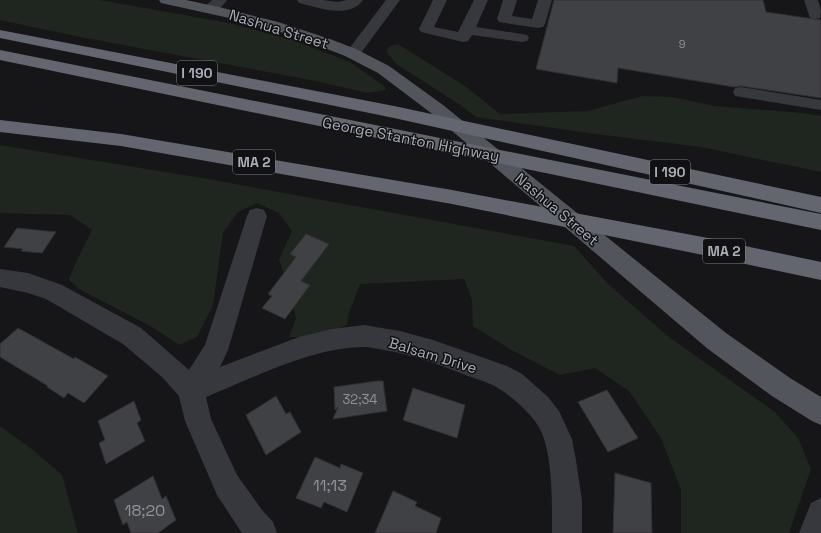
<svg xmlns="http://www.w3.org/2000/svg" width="821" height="533" viewBox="0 0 821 533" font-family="'Space Grotesk',sans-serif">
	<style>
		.green { fill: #1e261f }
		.building { fill: #404145; stroke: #303034 }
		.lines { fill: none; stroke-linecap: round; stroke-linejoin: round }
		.minor { fill: #37383d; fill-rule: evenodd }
		.major { fill: #53555c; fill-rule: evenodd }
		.highway { fill: #63666e; fill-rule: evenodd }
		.labels { text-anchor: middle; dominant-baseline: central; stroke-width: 3; stroke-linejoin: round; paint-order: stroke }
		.far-number-label { font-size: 11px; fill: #8e929b }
		.number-label { font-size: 13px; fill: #8e929b }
		.shield { fill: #111113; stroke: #7b7e86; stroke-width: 1 }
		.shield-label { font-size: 14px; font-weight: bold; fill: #a8adb8 }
		.street-label { font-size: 15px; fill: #a8adb8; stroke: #111113 }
		.near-number-label { font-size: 16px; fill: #8e929b }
	</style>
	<rect width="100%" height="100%" fill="#161618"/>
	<path class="green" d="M0,0h100l129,23 63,17 58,22 34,24 2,4 -19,3 -51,-12 -236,-44 -80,-17z
		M398,44l67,42 35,28 88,-3 54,-15 31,1 41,9 88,7 19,3v56l-120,-25 -105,-13 -120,-17 -17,-13 -63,-40 -10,-13 4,-5z
		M0,145l208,34 366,67 35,39 60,52 106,75 23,26 13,31 -22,64h-108v-43l-20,-52 -32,-47 -34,-23 -35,7 -45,-23 -42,-26 -1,-26 -8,-21 -104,5 -11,29 -2,12 -31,12h-27l7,-18 -8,-35 -9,-24 13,-29 -13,-18 -22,-10 -19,9 -15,21 -10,72 -16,32 -18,8 -27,-18 -73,-38 -10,-10 7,-17 16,-32 -22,-15 -70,-2z
		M0,426l33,24 29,25 16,58h-78z"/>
	<path class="building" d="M554,0h209l3,12 55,8v78l-80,-12 -7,1 -116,-19 -1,15 -81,-14z
		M17,228l39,4 -14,21 -21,-2 2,-2 -19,-2z
		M306,234l23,10 -28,37 9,4 -25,34 -23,-11 10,-12 -4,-2 28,-37 -6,-3z
		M18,328l56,31 1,-2 33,19 -24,27 -16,-10 -4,5 -17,-11 1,-1 -48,-29v-13z
		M377,381h6l4,30 -54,8 5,-12 -3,3 -1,-23z
		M413,388l52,17 -8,33 -54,-18z
		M607,390l31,48 -30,14 -30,-50z
		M276,396l10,18 4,-2 11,20 -35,23 -20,-40z
		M134,401l7,19 -4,3 8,18 -39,23 -7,-21 6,-3 -7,-19z
		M315,457l25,11 1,-4 22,9 -16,39 -23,-10 -3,6 -25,-10z
		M615,473l36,10 1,50h-39z
		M153,476l9,23 4,-3 10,24 -18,13h-27l-4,-11 -4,3 -9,-25z
		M393,491l24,11 -2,4 26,12 -5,15h-61z"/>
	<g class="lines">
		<path class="minor" d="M212,0h15c-5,8 -14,14 -23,12l-2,-3z
			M297,0h25l16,2 9,-2h16c-14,20 -46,7 -64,3z
			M386,0h14l-42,57 -5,2 -5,-2 -3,-3z
			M433,0h14l-13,27 24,5 16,-32h14l-12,27 46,7 5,1 2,3 -2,3 -5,1 -50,-7 -4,6 -5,1 -42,-10 -2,-3z
			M503,0h14l-5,16 20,3 6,-19h14l-7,24 -2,3 -5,1 -39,-6 -2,-3z
			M804,0h14l3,11 -1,7 -5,1 -5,-1z
			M741,87l80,13v10l-86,-14 -2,-4 2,-4z
			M257,208l7,2 3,6 -39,134 -8,17 79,-30 33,-8 32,-4 36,6 33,9 74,26 15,8 26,23 11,14 13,28 4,21 6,41v32h-30c0,-29 1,-75 -11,-102 -6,-13 -25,-31 -37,-39 -10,-8 -24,-12 -36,-16 -27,-11 -54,-21 -84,-26 -6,-1 -14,-3 -20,-3 -51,0 -111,31 -158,50l5,22 26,56 25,35 11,12 4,11h-35l-25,-38 -32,-74 -6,-25 -17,-19 -39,-33 -77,-45 -18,-6 -28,-6v-18l28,4 34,12 79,43 48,42 16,-25 42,-129 3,-6z
			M821,498v35h-22l12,-30z"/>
		<path class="major" d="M159,0h27l33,7 59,15 52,17 26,10 33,17 54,39 283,228 64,45 31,19v28l-9,-4 -40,-25 -64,-47 -277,-236 -53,-40 -33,-17 -51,-20 -51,-15 -82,-18z"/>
		<path class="highway" d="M0,30l394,76 427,91v16l-427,-95 -394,-80z
			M0,50l821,164v16l-821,-170z
			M0,120l121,14 331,56 256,48 113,24v18l-113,-24 -256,-52 -331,-58 -121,-14z"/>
	</g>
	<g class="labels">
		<g class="far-number-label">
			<text x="682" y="44">9</text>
		</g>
		<g class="number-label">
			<text x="360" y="399">32;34</text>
		</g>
		<g class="shield">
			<rect x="177" y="61" width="40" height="24" rx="3"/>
			<rect x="233" y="150" width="42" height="24" rx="3"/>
			<rect x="650" y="160" width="40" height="24" rx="3"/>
			<rect x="703" y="239" width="42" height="24" rx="3"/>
		</g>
		<g class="shield-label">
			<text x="197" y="73">I 190</text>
			<text x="254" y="162">MA 2</text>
			<text x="670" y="172">I 190</text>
			<text x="724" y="251">MA 2</text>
		</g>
		<g class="street-label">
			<text transform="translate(279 29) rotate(17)">Nashua Street</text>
			<text transform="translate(411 139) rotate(11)">George Stanton Highway</text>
			<text transform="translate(557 209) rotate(40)">Nashua Street</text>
			<text transform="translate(433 355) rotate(17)">Balsam Drive</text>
		</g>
		<g class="near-number-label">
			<text x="330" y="485">11;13</text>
			<text x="145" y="510">18;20</text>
		</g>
	</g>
</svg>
